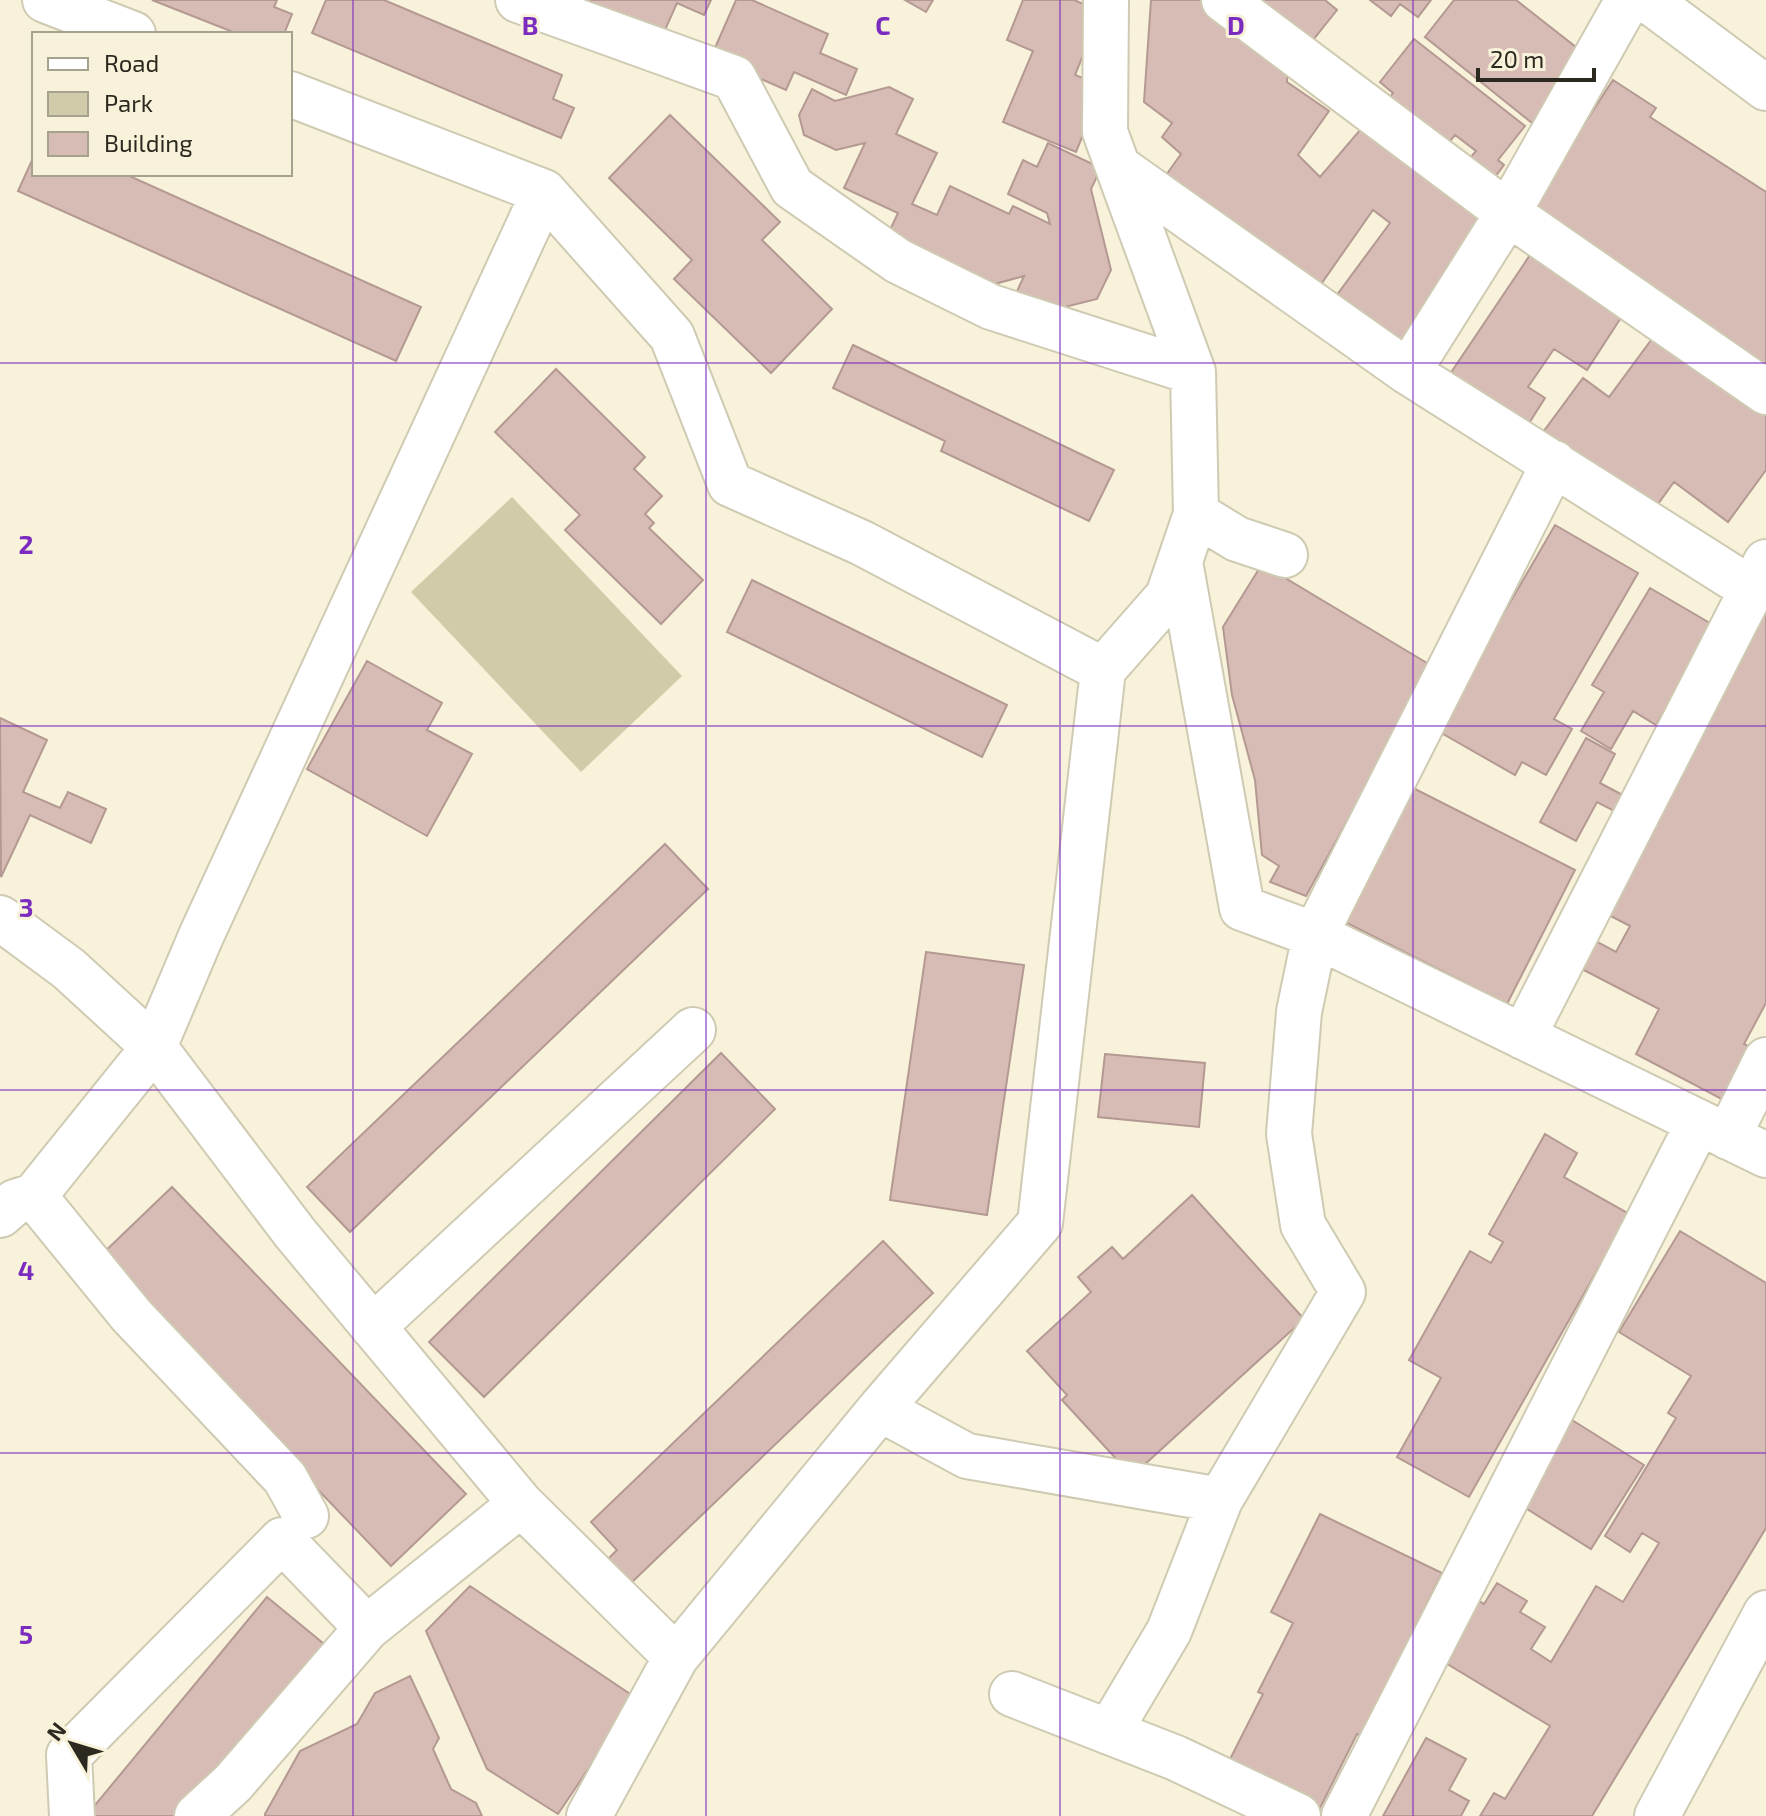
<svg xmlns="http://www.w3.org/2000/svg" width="1766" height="1816" viewBox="0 0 1766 1816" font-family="'Exo 2',sans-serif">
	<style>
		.green { fill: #d1cba9 }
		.building { fill: #d7bbb5; stroke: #b49993; stroke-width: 2 }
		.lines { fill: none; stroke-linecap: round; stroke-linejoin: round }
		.minor-casing { stroke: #cfcab2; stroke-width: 48 }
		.minor { stroke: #fff; stroke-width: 44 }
		.grid { fill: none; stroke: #7b2cbf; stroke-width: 2; stroke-opacity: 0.55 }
		.grid-label { font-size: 26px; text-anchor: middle; font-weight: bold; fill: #7b2cbf; stroke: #f7f2d9; stroke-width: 6; stroke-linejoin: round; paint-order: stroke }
	</style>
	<rect width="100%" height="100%" fill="#f7f2d9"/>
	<path class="green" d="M512,497l170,179 -101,96 -170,-180z"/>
	<path class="building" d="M152,0h125l-3,7 18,7 -8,20h-46z
		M326,0h58l178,75 -9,24 21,9 -13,30 -249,-105z
		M574,0h137l-7,15 -27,-12 -16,36z
		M736,0h16l76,34 -8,19 37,16 -11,26 -52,-23 -8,18 -75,-33z
		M905,0h28l-7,12z
		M1023,0h51l27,11 -26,64 28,11 -27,66 -73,-30 30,-71 -26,-11z
		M1151,0h56l81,63 -1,19 42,29 -31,44 22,22 46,-54 117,87 -86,148 -72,-47 65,-88 -17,-13 -61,87 -155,-109 24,-34 -19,-17 10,-14 -28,-21z
		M1243,0h82l12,10 -32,40z
		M1370,0h61l-13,17 -18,-13 -9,12z
		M1454,0h62l70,55 -54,68 -107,-86z
		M1414,39l111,87 -27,34 6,5 -9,12 -25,-19 6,-7 -21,-16 -8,10 -63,-40 9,-12 -13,-11z
		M1613,80l43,28 -6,9 116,75v195l-243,-169z
		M889,87l24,12 -17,35 41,19 -25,51 25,11 13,-29 59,28 4,-8 37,18 -3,-11 -39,-19 15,-34 14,7 11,-24 53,25 -10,21 20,81 -14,29 -56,14 -28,-13 11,-24 -51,14 -91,-43 16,-34 -54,-25 21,-45 -29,7 -32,-15 -5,-20 13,-26 23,12z
		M670,115l110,107 -18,18 70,69 -61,64 -97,-94 18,-19 -83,-82z
		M34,156v18h91l296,133 -25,54 -378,-170z
		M1532,252l92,61 -37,57 -33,-21 -26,38 17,11 -21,33 -78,-51z
		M1657,332l109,75v63l-38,52 -54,-40 -24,33 -112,-76 45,-61 26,19z
		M853,345l261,125 -25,51 -148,-70 4,-10 -112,-53z
		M556,369l89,88 -11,12 28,27 -17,18 9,9 -5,5 54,52 -42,44 -96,-94 15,-15 -85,-83z
		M1555,525l83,48 -84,146 18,10 -26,46 -24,-13 -7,13 -79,-45z
		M1262,564l170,102 -126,230 -36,-14 9,-16 -17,-11 -7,-75 -23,-85 -9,-68z
		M1766,578v425l-22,41 14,7 -27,53 -95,-50 23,-45 -81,-42 14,-28 24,13 14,-26 -25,-13z
		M752,580l255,125 -25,52 -255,-125z
		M1650,588l65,38 -59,99 -23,-14 -22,38 -30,-18 23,-39 -12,-7z
		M367,661l75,42 -15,27 45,24 -45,82 -120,-67z
		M0,718l47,22 -24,52 37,16 8,-16 38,17 -15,34 -61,-28 -29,62z
		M1586,738l29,16 -15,29 30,16 -8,16 -25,-13 -21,39 -36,-19z
		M1413,788l162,82 -68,134 -162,-82z
		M665,844l43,45 -358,343 -43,-45z
		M926,952l98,13 -37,250 -97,-15z
		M721,1053l54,56 -291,288 -55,-55z
		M1105,1054l100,9 -6,64 -101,-10z
		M1545,1134l32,19 -13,24 65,37 -160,283 -72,-40 44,-79 -32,-18 61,-109 21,12 12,-21 -14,-8z
		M172,1187l294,307 -75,72 -294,-307z
		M1192,1195l112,124 -172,157 -70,-76 5,-5 -40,-44 64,-59 -13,-15 34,-30 11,12z
		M1680,1231l86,52v245l-174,288h-112l14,-23 11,6 45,-73 -111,-67 37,-60 8,5 13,-21 30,18 -7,11 25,15 -14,22 20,13 45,-76 27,16 36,-59 -17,-10 -12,19 -25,-16 71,-118 -8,-5 23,-37 -72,-44z
		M883,1241l50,52 -303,291 -23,-24 10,-10 -26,-28z
		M1564,1415l80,50 -53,84 -80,-50z
		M1320,1514l122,59 -81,163 -4,-2 -41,82 -94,-41 41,-81 -5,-2 35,-69 -22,-11z
		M470,1586l166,112 -78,116 -71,-45 -61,-138z
		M267,1597l57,47 -143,172h-95z
		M410,1676l29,62 -6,11 18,40 25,14 6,13h-217v-2l35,-63 57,-27 18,-31z
		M1426,1738l40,21 -17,31 20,11 -8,15h-78z"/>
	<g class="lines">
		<g class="minor-casing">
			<path id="minor" d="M45,0l88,34
				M518,0l216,78 58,109 106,74 93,46 202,65
				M1106,0l-1,132 88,240 3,142 -28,82 -65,74 -63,553 -160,186 87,47 253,44 123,-208 -40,-67 -14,-91 10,-122 16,-77 451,220
				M1224,0l284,213 258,179
				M1648,0l118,88
				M290,94l254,98 128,144 58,148 132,59 241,127
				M1118,167l290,205 343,217
				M1408,372l100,-159 120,-213
				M1196,514l41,25 48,16
				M1180,562l62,346 73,27 239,-472
				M0,918l69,51 85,78 141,186 226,271 155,153 -87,159
				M1523,1037l243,-475
				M1728,1137l38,-77
				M34,1196l97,119 154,163 21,38
				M0,1215l15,-13 19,-6 120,-149 47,-111 343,-744
				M373,1327l320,-297
				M676,1657l204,-248
				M1012,1694l164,64 122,58
				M1109,1732l60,-101 51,-131
				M72,1816l-3,-61 213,-215 85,88
				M197,1816l36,-33 134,-155 154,-124
				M1344,1816l355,-694
				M1657,1816l109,-203"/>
		</g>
		<use href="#minor" class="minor"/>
	</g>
	<path class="grid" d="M353,0v1816M706,0v1816M1060,0v1816M1413,0v1816M0,363h1766M0,726h1766M0,1090h1766M0,1453h1766"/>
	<g class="grid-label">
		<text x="530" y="35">B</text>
		<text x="883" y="35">C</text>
		<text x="1236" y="35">D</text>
		<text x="26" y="554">2</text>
		<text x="26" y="917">3</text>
		<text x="26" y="1280">4</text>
		<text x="26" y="1644">5</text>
	</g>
	<rect x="32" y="32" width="260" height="144" fill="#f7f2d9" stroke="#a5a28f" stroke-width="2"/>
	<rect x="48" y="58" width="40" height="12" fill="#ffffff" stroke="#a5a28f" stroke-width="2"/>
	<text x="104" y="72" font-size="24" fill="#2b2920">Road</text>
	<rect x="48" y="92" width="40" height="24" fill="#d1cba9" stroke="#a5a28f" stroke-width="2"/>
	<text x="104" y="112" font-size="24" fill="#2b2920">Park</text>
	<rect x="48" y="132" width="40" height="24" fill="#d7bbb5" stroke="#a5a28f" stroke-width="2"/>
	<text x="104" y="152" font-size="24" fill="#2b2920">Building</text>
	<g transform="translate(72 1744) rotate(308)" stroke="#f7f2d9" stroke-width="6" paint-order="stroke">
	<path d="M0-6L14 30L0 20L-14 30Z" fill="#2b2920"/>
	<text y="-12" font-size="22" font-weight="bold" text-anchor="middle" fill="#2b2920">N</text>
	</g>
	<path d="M1478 68v12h116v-12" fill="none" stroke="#2b2920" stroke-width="4"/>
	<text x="1490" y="68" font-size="24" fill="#2b2920" stroke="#f7f2d9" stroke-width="6" paint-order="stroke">20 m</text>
</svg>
